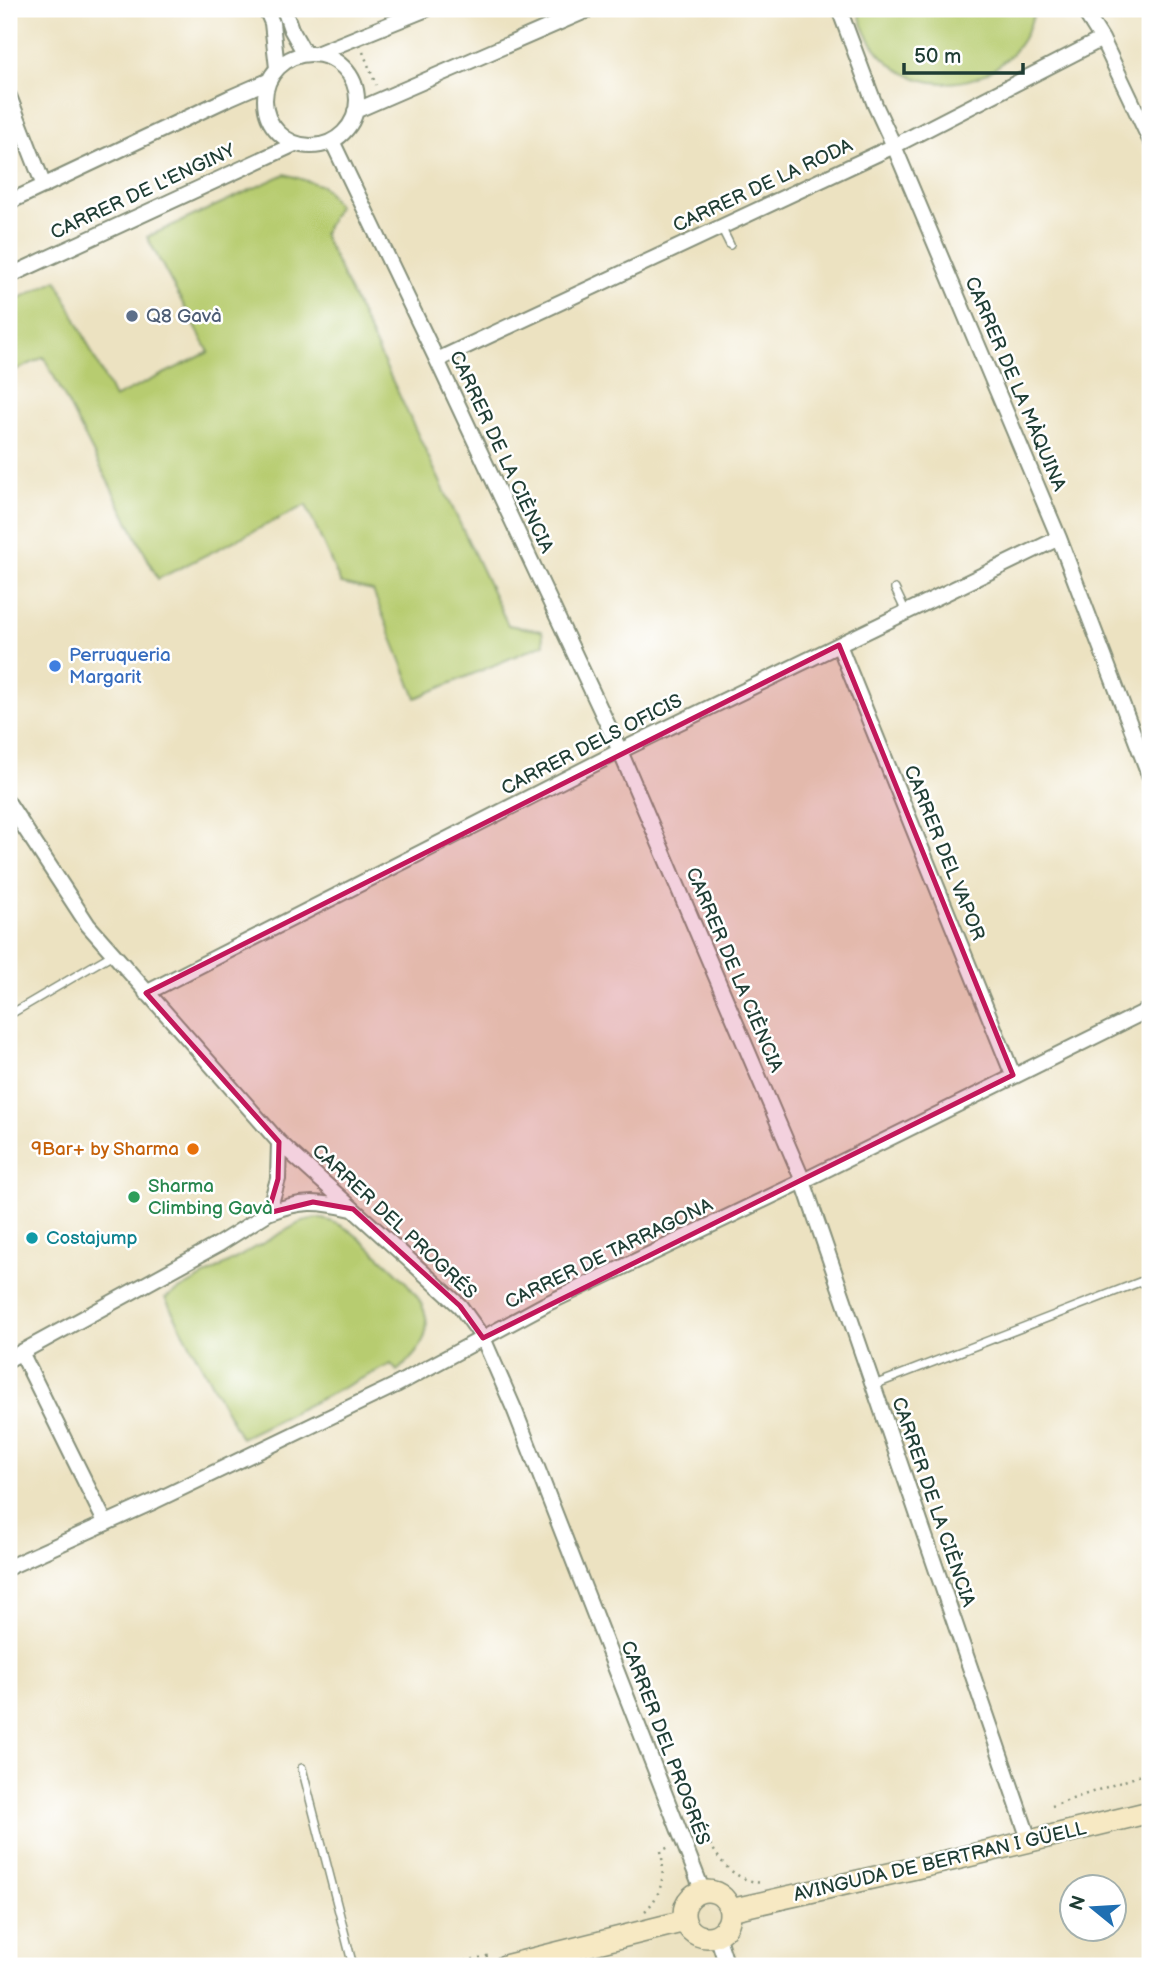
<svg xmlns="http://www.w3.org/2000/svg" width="1159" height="1975" viewBox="0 0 1159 1975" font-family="'Balsamiq Sans',sans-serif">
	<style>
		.green { fill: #b7cc70; stroke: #6b8452; stroke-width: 2 }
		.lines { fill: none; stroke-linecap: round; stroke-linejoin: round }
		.lane-casing { stroke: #86907a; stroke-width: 10 }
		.street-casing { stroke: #86907a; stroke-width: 18 }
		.secondary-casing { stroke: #86907a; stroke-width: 24 }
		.path { stroke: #86907a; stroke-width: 2.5; stroke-dasharray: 2 5; stroke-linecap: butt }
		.lane { stroke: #fff; stroke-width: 7 }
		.street { stroke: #fff; stroke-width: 14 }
		.secondary { stroke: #f7e9c3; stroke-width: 21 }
		.marked { fill: #c2185b; fill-opacity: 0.2; stroke: #c2185b; stroke-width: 5; stroke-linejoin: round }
		.service-dot { fill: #5c6f8a; stroke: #fff; stroke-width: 2.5 }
		.shop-dot { fill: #3f7fe0; stroke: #fff; stroke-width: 2.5 }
		.food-dot { fill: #e8710a; stroke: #fff; stroke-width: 2.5 }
		.leisure-dot { fill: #2e9e5b; stroke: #fff; stroke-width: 2.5 }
		.culture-dot { fill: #0f9aa8; stroke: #fff; stroke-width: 2.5 }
		.labels { text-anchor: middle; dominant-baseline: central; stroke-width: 5; stroke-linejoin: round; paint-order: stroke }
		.street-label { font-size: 19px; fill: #1f3d34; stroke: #fff }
		.service-label { font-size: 19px; fill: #4e5e75; stroke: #fff; text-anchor: start }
		.shop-label { font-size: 19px; fill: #366cbe; stroke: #fff; text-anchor: start }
		.food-label { font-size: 19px; fill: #c56008; stroke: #fff; text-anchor: end }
		.leisure-label { font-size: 19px; fill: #27864d; stroke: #fff; text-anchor: start }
		.culture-label { font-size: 19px; fill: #0d838f; stroke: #fff; text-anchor: start }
	</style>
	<rect width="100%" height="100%" fill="#fff"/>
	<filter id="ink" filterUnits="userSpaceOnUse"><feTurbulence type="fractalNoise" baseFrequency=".0143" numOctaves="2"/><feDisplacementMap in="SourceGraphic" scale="14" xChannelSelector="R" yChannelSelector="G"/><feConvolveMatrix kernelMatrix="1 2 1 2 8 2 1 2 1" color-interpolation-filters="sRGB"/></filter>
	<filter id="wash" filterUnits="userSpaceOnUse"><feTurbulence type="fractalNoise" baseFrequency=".00686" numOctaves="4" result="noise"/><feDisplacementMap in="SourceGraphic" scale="28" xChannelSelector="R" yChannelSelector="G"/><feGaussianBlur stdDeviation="1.57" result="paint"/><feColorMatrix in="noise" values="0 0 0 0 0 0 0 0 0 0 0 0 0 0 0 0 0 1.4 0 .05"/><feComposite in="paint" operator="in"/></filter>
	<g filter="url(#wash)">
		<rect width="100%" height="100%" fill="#ece2c1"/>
		<path class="green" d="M858,9h177c-24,98 -155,99 -177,0z
			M285,174l38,12 15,20 -15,28 185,391 34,6 2,13 -128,54 -43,-107 -32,-7 -35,-79 -148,74 -114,-222 -35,17v-71l48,-23 57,118 95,-46 -62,-115z
			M316,1218c30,4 42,19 64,39 40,36 73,71 17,114l-6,-7 -150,74 -76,-140 138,-77z"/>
	</g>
	<g filter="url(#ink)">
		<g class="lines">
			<g class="lane-casing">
				<path id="lane" d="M721,227l9,18
					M895,589l11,23
					M9,1015l104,-61
					M874,1385l276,-107
					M302,1768l51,198"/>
			</g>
			<g class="street-casing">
				<path id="street" d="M266,9l6,14 5,45
					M284,9l7,20 14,25
					M839,9l36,96 19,41 165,392 91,239
					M1083,9l19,30 48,101
					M316,54l111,-45
					M265 100a46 46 0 1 1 92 0a46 46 0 1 1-92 0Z
					M9,96l35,90
					M355,111l235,-102
					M332,141l105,219 183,391 183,430 227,661
					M9,202l220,-104 39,-17
					M9,276l286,-132
					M437,360l457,-214 208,-107
					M839,645l174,430
					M9,804l79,121 191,217 181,164 23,32 32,73 188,481
					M146,993l474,-242 439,-213
					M268,1213c33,-13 50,-12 84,-4
					M21,1352l84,170
					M9,1359l210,-115 49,-31 10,-34 1,-37
					M9,1567l146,-66 241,-116 150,-81 257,-123 347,-172
					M717,1935l10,31"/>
			</g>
			<g class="secondary-casing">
				<path id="secondary" d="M684 1914a23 23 0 1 1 46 0a23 23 0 1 1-46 0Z
					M730,1910l230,-52 190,-46
					M505,1966l180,-45"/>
			</g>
			<path class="path" d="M441,15l13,-6
				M363,52l13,33
				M1052,1806l98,-34
				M697,1835l7,-3c13,26 26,48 59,51
				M645,1911c18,-17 20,-37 16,-60l10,-5
				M445,1966l46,-11"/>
			<use href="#lane" class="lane"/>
			<use href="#street" class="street"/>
			<use href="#secondary" class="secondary"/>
		</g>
	</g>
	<path class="marked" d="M839,645l174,430 -530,263 -23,-32 -107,-97 -40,-7 -45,11 10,-34 1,-37 -133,-149z"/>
	<circle class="service-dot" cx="132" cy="316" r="7"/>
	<circle class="shop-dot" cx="55" cy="666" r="7"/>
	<circle class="food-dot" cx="193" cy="1149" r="7"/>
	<circle class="leisure-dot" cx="134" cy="1197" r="7"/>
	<circle class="culture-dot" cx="32" cy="1238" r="7"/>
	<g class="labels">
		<g class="street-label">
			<text transform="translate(763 186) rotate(-25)">CARRER DE LA RODA</text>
			<text transform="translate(143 192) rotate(-25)">CARRER DE L'ENGINY</text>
			<text transform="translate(1015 384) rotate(67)">CARRER DE LA MÀQUINA</text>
			<text transform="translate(501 452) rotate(65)">CARRER DE LA CIÈNCIA</text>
			<text transform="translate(592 745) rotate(-27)">CARRER DELS OFICIS</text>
			<text transform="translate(944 853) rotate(68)">CARRER DEL VAPOR</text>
			<text transform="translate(734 970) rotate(67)">CARRER DE LA CIÈNCIA</text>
			<text transform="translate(394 1222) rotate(43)">CARRER DEL PROGRÉS</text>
			<text transform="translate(609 1254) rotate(-26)">CARRER DE TARRAGONA</text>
			<text transform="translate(933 1502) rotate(71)">CARRER DE LA CIÈNCIA</text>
			<text transform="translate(665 1743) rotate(69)">CARRER DEL PROGRÉS</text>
			<text transform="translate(940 1862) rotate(-13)">AVINGUDA DE BERTRAN I GÜELL</text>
		</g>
		<g class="service-label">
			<text x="146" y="316">Q8 Gavà</text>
		</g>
		<g class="shop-label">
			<text x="69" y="655">Perruqueria<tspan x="69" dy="22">Margarit</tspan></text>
		</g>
		<g class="food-label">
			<text x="179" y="1149">9Bar+ by Sharma</text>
		</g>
		<g class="leisure-label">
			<text x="148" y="1186">Sharma<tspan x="148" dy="22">Climbing Gavà</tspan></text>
		</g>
		<g class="culture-label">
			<text x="46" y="1238">Costajump</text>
		</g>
	</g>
	<rect width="1159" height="1975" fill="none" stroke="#fff" stroke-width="35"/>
	<g transform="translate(1093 1908) rotate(288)"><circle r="33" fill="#ffffff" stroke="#a5b1ae" stroke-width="2"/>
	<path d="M0-5L12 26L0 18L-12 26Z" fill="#1f6fb2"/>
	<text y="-10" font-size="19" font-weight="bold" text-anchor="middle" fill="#1f3d34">N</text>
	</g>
	<path d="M904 63v10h119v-10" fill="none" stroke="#1f3d34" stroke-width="3.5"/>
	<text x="914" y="63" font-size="21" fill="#1f3d34" stroke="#ffffff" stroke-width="5" paint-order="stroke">50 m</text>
</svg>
